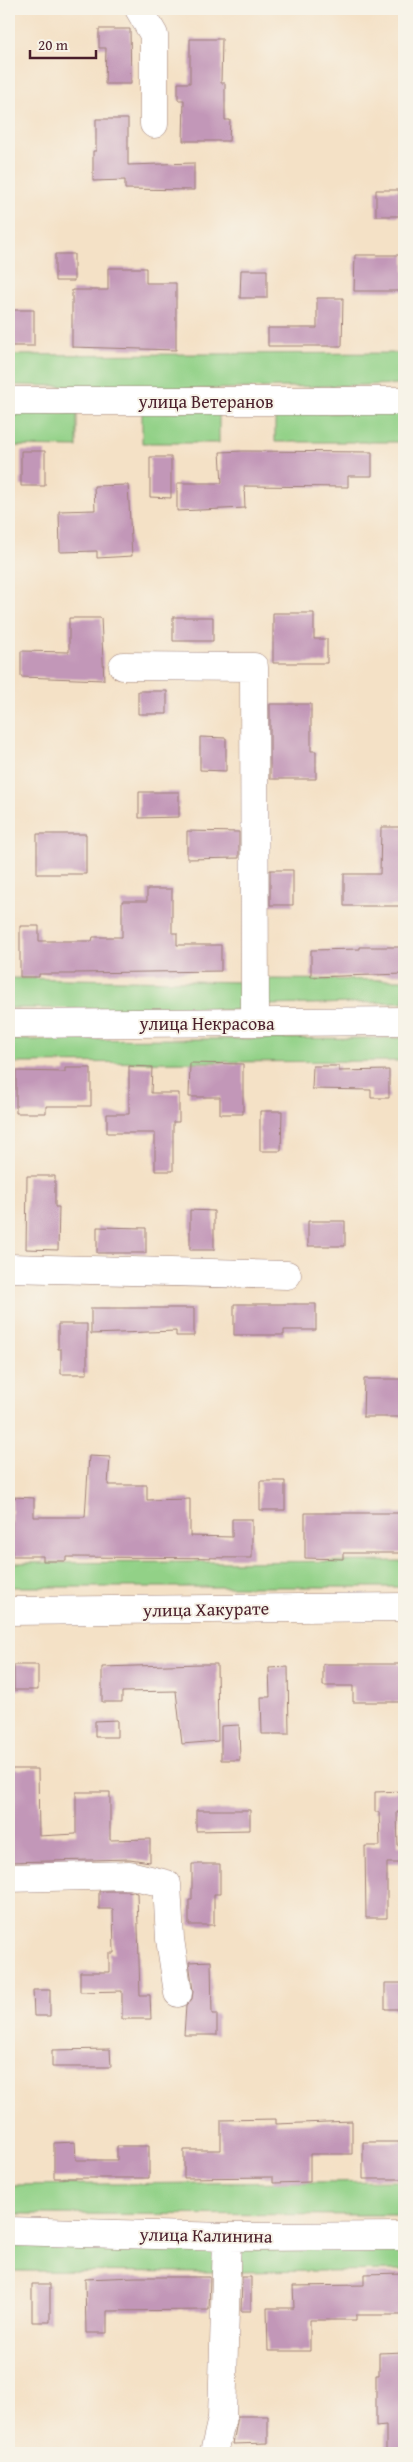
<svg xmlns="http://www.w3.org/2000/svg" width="413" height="2462" viewBox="0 0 413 2462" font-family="'Gentium Book Plus',serif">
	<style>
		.green { fill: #92d187; stroke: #6e7859 }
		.building { fill: #c297b8 }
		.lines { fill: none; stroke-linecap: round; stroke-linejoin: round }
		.minor-casing { stroke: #9f8078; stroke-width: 29 }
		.major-casing { stroke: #9f8078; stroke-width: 29 }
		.minor { stroke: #fff; stroke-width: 28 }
		.major { stroke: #fff; stroke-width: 28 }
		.labels { text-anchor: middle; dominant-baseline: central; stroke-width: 4; stroke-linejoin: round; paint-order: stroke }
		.street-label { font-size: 18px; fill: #4a1f2b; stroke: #f7f3e8 }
	</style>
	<rect width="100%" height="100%" fill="#f7f3e8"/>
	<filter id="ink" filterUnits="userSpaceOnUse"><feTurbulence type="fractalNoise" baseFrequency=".02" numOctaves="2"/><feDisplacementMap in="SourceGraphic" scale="10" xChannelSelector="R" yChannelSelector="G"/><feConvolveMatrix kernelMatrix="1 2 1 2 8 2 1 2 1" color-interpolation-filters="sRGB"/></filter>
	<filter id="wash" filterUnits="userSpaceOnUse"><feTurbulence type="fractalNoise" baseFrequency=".0096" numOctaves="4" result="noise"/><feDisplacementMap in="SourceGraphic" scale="20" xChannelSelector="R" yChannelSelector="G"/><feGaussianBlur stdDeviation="1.12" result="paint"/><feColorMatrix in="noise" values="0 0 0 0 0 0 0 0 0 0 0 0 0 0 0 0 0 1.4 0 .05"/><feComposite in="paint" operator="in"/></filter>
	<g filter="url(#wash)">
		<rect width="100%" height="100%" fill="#f4e1c6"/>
		<path class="green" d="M404,353v31l-195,5 -200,-4v-30z
			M219,411v32h-77v-31z
			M404,412v30h-129v-28z
			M9,413h68v34l-68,-1z
			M9,978l232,4 -1,28 -231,-2z
			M265,979l139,1v22l-139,3z
			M404,1038v23l-395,2v-23z
			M404,1561v26h-395v-24z
			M404,2181v34l-395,-1v-29z
			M9,2243l208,3v26l-208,-1z
			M404,2247v23l-168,2v-22z"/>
		<g id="blocks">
			<path class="building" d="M99,29h31l1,55h-26l1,-36h-7z
				M190,39h32l-1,44h4v37h5l-1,21h-46l1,-41h-6v-17h12z
				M96,119h32v46l66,-2v27l-69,-1v-9l-32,1v-30h3z
				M376,190h23v26h-23z
				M55,254h19v27h-19z
				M355,255h49v36h-50z
				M108,268h38v15h30v67l-104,-3v-57h36z
				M241,270h26v28h-27z
				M317,298h26l-1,48h-74v-18h49z
				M9,310h25v36h-25z
				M21,451h24v35h-24z
				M243,451l129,1v24h-24v11l-104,-1 1,22 -68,3v-28h45l-2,-31z
				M150,457h21v41l-21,-1z
				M128,485l4,71 -35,2v-7l-37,1 -1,-41 36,-1 -1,-24z
				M273,613h41v26h13v24h-54z
				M173,617h40v24h-40z
				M69,618h32l3,62 -83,-3v-26l48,1z
				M138,691h29v23h-29z
				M270,704h41v47h5v28h-46z
				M200,737l26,1v33l-26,-1z
				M139,792h40v25l-40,1z
				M381,827h23v79h-60v-32h36z
				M187,831l52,1v26l-52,1z
				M37,834h49v40h-49z
				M270,870h23v35h-23z
				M147,889h25v44h5v12h44v26l-146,2v1h-36v3h-19v-51h19v15h53l1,-4h29v-36h25z
				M360,947h44v27l-93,3v-27l49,-1z
				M190,1063l53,1v50h-23v-17h-31z
				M129,1066l23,1 -1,26h28v29h-6v49h-18v-38h-48v-19h22z
				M313,1066h26v5l50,-1v28h-18v-8l-59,-1z
				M65,1068h26v38h-45v7h-30v-42l49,1z
				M260,1111h22l-1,40h-21z
				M27,1176h28v31h4l-1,43 -32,-1z
				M190,1210l24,1v39h-24z
				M308,1221h37v25h-37z
				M97,1227l49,1v25h-49z
				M234,1304h82v26h-32v5h-50z
				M91,1308h103v28h-18v-5l-85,3z
				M58,1324h29v50h-26v-25h-3z
				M364,1379h40v38h-41z
				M89,1456l21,1 -2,28h39v15l43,-1v37l42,1v-18h20v39l-186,-1v4h-23v-5h-31v-59l22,1v19h51z
				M260,1481h25v29h-25z
				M305,1513h99v40h-61v6l-38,-1z
				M200,1664h17l1,77 -36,3 -6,-53 -54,1v10h-20v-35z
				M323,1664h81v38h-51v-16h-30z
				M14,1665h24v25h-24z
				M288,1667l1,67h-27l-1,-37h9l-1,-29z
				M117,1720v17h-22v-16z
				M239,1725l1,35h-19v-34z
				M9,1769h29l1,67 37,-2v-42h34v48l40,-1v23l-20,-3 -121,3z
				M404,1791v21h-7l1,34h6v17h-17v55h-21l-1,-72h15l-1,-34h-4v-20z
				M196,1810h54v20l-54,1z
				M192,1864h28v30h-6v31h-25v-25h3z
				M99,1891h29l9,2 3,102h10l1,24h-29v-28l-42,1v-20h29v-19h5l-1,-44h-14z
				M211,1961l1,53h5v21h-33l2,-29 6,-7 1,-8 -4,-29z
				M385,1983h19v26h-19z
				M33,1990h17v26h-16z
				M110,2049l1,18h-59v-17z
				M276,2119v5l76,-3v33h-42v28l-37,1v-6l-89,1v-28h37v-30z
				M75,2142l1,18h41v-14h32v32h-95v-35z
				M363,2142h41v37h-41z
				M404,2273v42h-48v5h-46v31h-42l-1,-43h27l-1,-22 71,-1v-11z
				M135,2277h75l-1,33 -102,1v22h-21l-1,-54z
				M242,2277h9v34h-10z
				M32,2284h18v38h-18z
				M404,2352v101h-18v-28l-10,1v-51h3v-22z
				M238,2416h30v27l-35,1z"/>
		</g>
	</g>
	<g filter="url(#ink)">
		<use href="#blocks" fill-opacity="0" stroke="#9f8078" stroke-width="1"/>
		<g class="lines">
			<g class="minor-casing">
				<path id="minor" d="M139,9l15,26v89
					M9,401h395
					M123,666l131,1 1,355
					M9,1024l395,-3
					M9,1268l278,7
					M9,1878l121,-3 37,9 3,55 8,54
					M9,2231l218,6 177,-1
					M214,2453l8,-35 5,-181"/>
			</g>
			<g class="major-casing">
				<path id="major" d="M9,1611l395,-4"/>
			</g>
			<use href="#minor" class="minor"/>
			<use href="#major" class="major"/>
		</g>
	</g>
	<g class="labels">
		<g class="street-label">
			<text x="206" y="401">улица Ветеранов</text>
			<text x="207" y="1023">улица Некрасова</text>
			<text transform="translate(206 1609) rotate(-1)">улица Хакурате</text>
			<text transform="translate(206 2235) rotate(1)">улица Калинина</text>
		</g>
	</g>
	<rect width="413" height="2462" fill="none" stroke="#f7f3e8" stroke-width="30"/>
	<path d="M30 50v8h66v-8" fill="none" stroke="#4a1f2b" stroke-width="2.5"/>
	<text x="38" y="50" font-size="15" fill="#4a1f2b" stroke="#f7f3e8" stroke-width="4" paint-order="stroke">20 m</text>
</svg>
